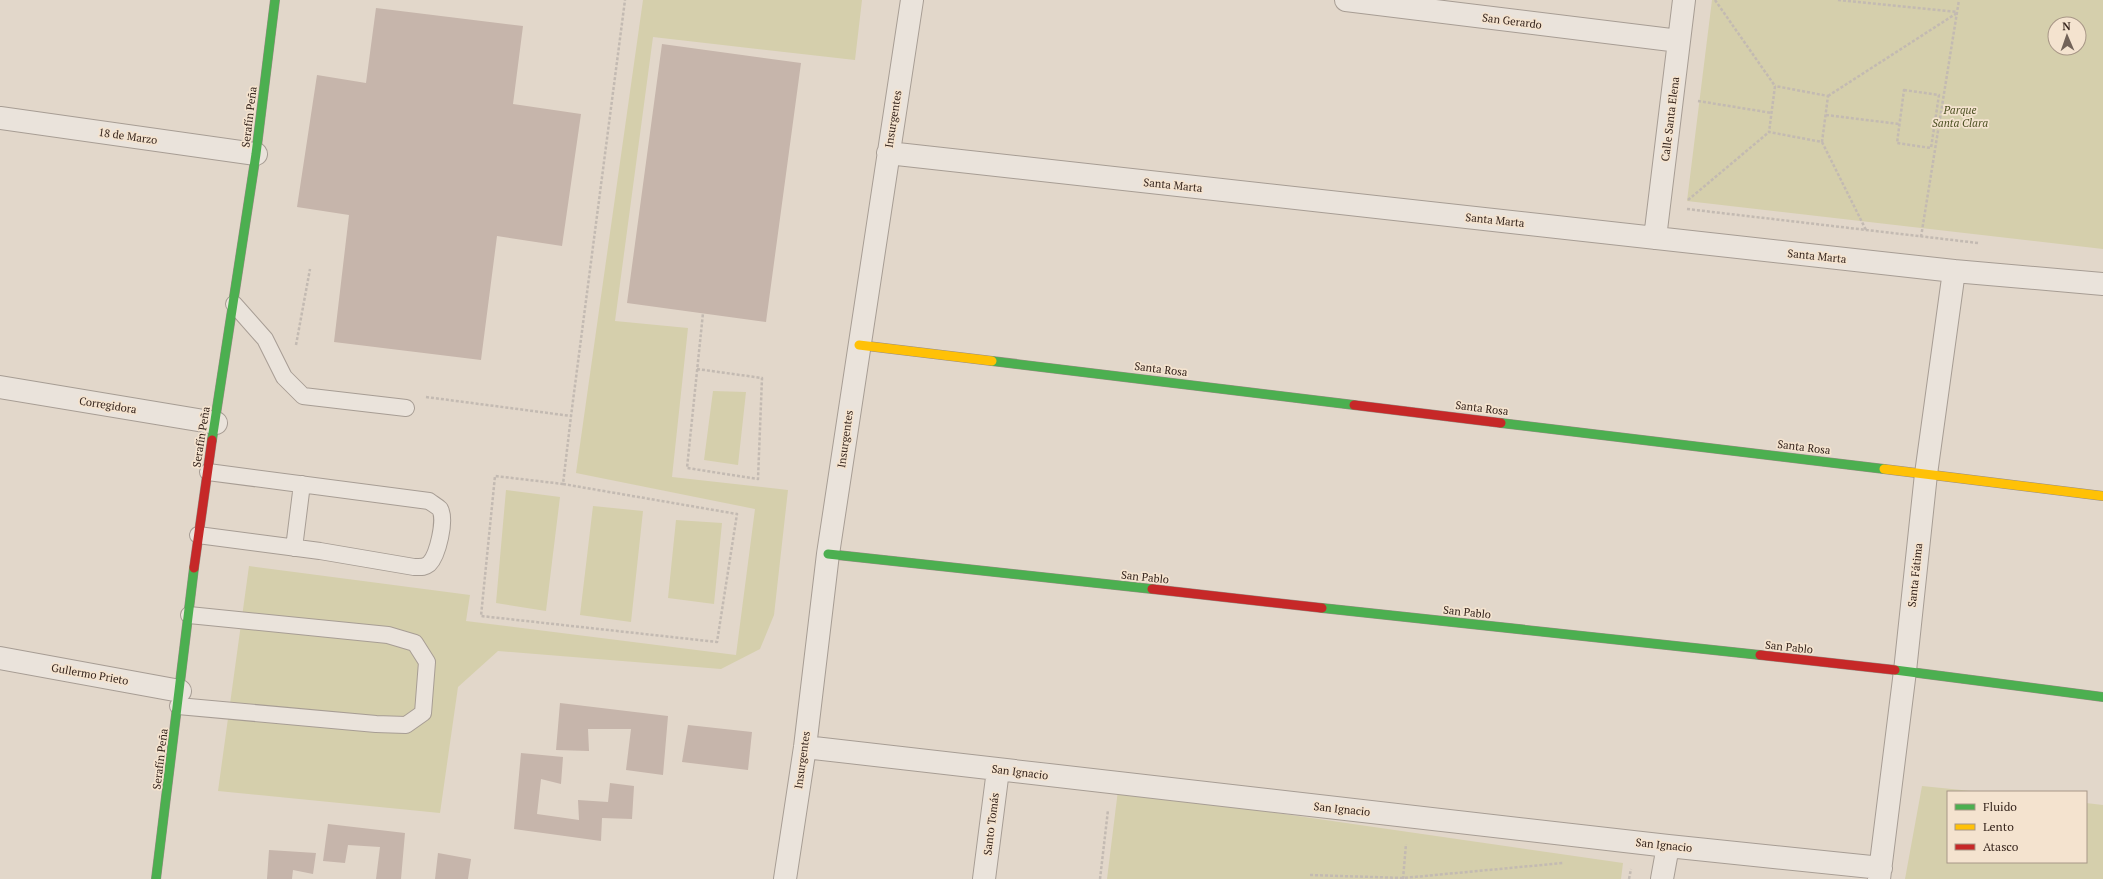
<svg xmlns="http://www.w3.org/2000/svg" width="2103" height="879" viewBox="0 0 2103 879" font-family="'PT Serif',serif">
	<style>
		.green { fill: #d5cfac; fill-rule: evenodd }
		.building { fill: #c6b5ab }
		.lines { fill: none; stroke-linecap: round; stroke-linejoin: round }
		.lane-casing { stroke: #a79d94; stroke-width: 18 }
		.street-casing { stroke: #a79d94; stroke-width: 24 }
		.fast-casing { stroke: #978c83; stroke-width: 10 }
		.slow-casing { stroke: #978c83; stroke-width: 10 }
		.jam-casing { stroke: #978c83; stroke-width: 10 }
		.path { stroke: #c3bab2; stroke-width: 2.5; stroke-dasharray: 3 2; stroke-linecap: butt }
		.lane { stroke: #eae3db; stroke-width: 16 }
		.street { stroke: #eae3db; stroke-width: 22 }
		.fast { stroke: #4caf50; stroke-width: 9 }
		.slow { stroke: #ffc107; stroke-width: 9 }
		.jam { stroke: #c62828; stroke-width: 9 }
		.labels { text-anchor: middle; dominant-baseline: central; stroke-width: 3.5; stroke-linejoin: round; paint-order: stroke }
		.street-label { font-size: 11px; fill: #35241c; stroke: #f4e3cf }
		.park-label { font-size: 11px; font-style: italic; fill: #4d5123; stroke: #f4e3cf }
	</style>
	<rect width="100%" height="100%" fill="#e2d7ca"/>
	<path class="green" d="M643,0h219l-7,60 -202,-23 -38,284 73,7 -16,149 116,13 -14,125 -14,34 -39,20 -223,-18 -40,36 -18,126 -222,-22 31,-225 221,29 -4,26 270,34 19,-146 -179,-36z
		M1712,0h391v249l-416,-48zM2055,24h24v24h-24z
		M713,391l33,1 -8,73 -34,-5z
		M506,490l54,7 -14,114 -50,-8z
		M593,506l50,5 -12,111 -51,-7z
		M676,520l46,3 -8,81 -46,-6z
		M1922,786l59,6h-33v70h138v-59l17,2v74h-198z
		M1118,790l505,73 -2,16h-514z"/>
	<path class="building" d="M376,8l147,18 -10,78 68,10 -19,132 -65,-10 -16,124 -147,-18 15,-127 -52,-8 20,-132 49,8z
		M662,44l139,19 -35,259 -139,-19z
		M560,703l108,13 -5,59 -37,-5 5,-41h-43l1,22 -33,-1z
		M688,725l64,7 -4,38 -66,-8z
		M521,753l42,4 -2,27 -20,-5 -4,35 42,6 -1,-20 30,2 2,-19 24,3 -2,33 -30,-1 -1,23 -87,-12z
		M328,824l77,9 -4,46h-25l4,-32 -32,-2 -3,18 -22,-2z
		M269,850l47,3 -3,21 -20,-4 -1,9h-25z
		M438,853l33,6 -3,20h-33z"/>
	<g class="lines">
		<g class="lane-casing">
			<path id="lane" d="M234,304l31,35 19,38 19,19 103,12
				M198,535l122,16 94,16c6,0 10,1 15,-3 9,-9 17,-44 11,-55 -3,-3 -7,-5 -11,-8l-221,-29
				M294,548l8,-64
				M178,706l198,18 30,1 17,-12 4,-51 -12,-19 -27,-8 -199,-20"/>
		</g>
		<g class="street-casing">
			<path id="street" d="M1346,0l333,41
				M0,118l256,36
				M888,153l1066,118 149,13
				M1655,238l29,-238
				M0,387l216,36
				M0,658l180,33
				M805,747l863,99 213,22
				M785,879l20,-132 23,-193 84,-554
				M984,879l14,-109
				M1662,879l6,-33
				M1879,879l26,-208 21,-197 28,-203"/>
		</g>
		<g class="fast-casing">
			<path id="fast" d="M992,361l362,44
				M1501,423l383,46
				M212,440l44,-286 19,-154
				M828,554l324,35
				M1322,608l438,47
				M1895,670l208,27
				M156,879l38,-311"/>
		</g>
		<g class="slow-casing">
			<path id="slow" d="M859,345l133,16
				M1884,469l219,27"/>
		</g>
		<g class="jam-casing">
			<path id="jam" d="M1354,405l147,18
				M194,568l18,-128
				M1152,589l170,19
				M1760,655l135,15"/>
		</g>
		<path class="path" d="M1715,0l60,86 -6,46 53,10 6,-46 -53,-10
			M1838,0l119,12
			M1904,90l35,5 -8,53 -34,-5z
			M1828,96l129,-83
			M1698,101l74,12
			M1826,115l73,9
			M1822,142l44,88
			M1688,200l81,-68
			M1687,209l291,34
			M1921,237l38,-237
			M296,345l14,-76
			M697,369l65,9 -4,101 -71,-11 16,-155
			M426,397l145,19 54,-416
			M563,484l174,30 -20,128 -236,-26 14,-140 68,8 8,-68
			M1310,875l93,3 160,-15
			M1100,879l8,-69
			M1403,879l3,-35
			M1629,879l2,-10"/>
		<use href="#lane" class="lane"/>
		<use href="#street" class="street"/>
		<use href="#fast" class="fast"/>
		<use href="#slow" class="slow"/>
		<use href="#jam" class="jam"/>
	</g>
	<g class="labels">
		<g class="street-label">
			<text transform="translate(1512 21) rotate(7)">San Gerardo</text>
			<text transform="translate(249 117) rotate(-83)">Serafín Peña</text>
			<text transform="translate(893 119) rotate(-81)">Insurgentes</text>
			<text transform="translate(1670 119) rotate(-83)">Calle Santa Elena</text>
			<text transform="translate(128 136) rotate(8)">18 de Marzo</text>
			<text transform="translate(1173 185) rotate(6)">Santa Marta</text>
			<text transform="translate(1495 220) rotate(6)">Santa Marta</text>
			<text transform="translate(1817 256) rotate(6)">Santa Marta</text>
			<text transform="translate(1161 369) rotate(7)">Santa Rosa</text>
			<text transform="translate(108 405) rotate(9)">Corregidora</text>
			<text transform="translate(1482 408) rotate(7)">Santa Rosa</text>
			<text transform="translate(201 437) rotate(-81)">Serafín Peña</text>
			<text transform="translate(845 439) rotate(-82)">Insurgentes</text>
			<text transform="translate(1804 447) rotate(7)">Santa Rosa</text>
			<text transform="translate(1915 575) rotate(-84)">Santa Fátima</text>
			<text transform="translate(1145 577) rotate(6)">San Pablo</text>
			<text transform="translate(1467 612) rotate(6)">San Pablo</text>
			<text transform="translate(1789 647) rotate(6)">San Pablo</text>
			<text transform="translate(90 674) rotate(10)">Gullermo Prieto</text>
			<text transform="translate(160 759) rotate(-83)">Serafín Peña</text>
			<text transform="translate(802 760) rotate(-82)">Insurgentes</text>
			<text transform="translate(1020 772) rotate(7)">San Ignacio</text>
			<text transform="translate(1342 809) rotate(6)">San Ignacio</text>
			<text transform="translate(991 824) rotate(-83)">Santo Tomás</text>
			<text transform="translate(1664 845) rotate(6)">San Ignacio</text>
		</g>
		<g class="park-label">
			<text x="1960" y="110">Parque<tspan x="1960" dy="13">Santa Clara</tspan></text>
		</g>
	</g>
	<rect x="1947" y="791" width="140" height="72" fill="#f4e3cf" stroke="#a89787"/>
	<rect x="1955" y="804" width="20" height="6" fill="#4caf50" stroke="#a89787"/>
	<text x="1983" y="811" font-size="12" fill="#35241c">Fluido</text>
	<rect x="1955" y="824" width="20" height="6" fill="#ffc107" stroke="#a89787"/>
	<text x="1983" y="831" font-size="12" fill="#35241c">Lento</text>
	<rect x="1955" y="844" width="20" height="6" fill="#c62828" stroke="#a89787"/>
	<text x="1983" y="851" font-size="12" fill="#35241c">Atasco</text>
	<g transform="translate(2067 36) rotate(358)"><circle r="19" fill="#f4e3cf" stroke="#a89787"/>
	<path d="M0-3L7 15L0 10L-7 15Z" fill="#726359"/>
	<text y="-6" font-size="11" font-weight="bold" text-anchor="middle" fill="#35241c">N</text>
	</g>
</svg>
